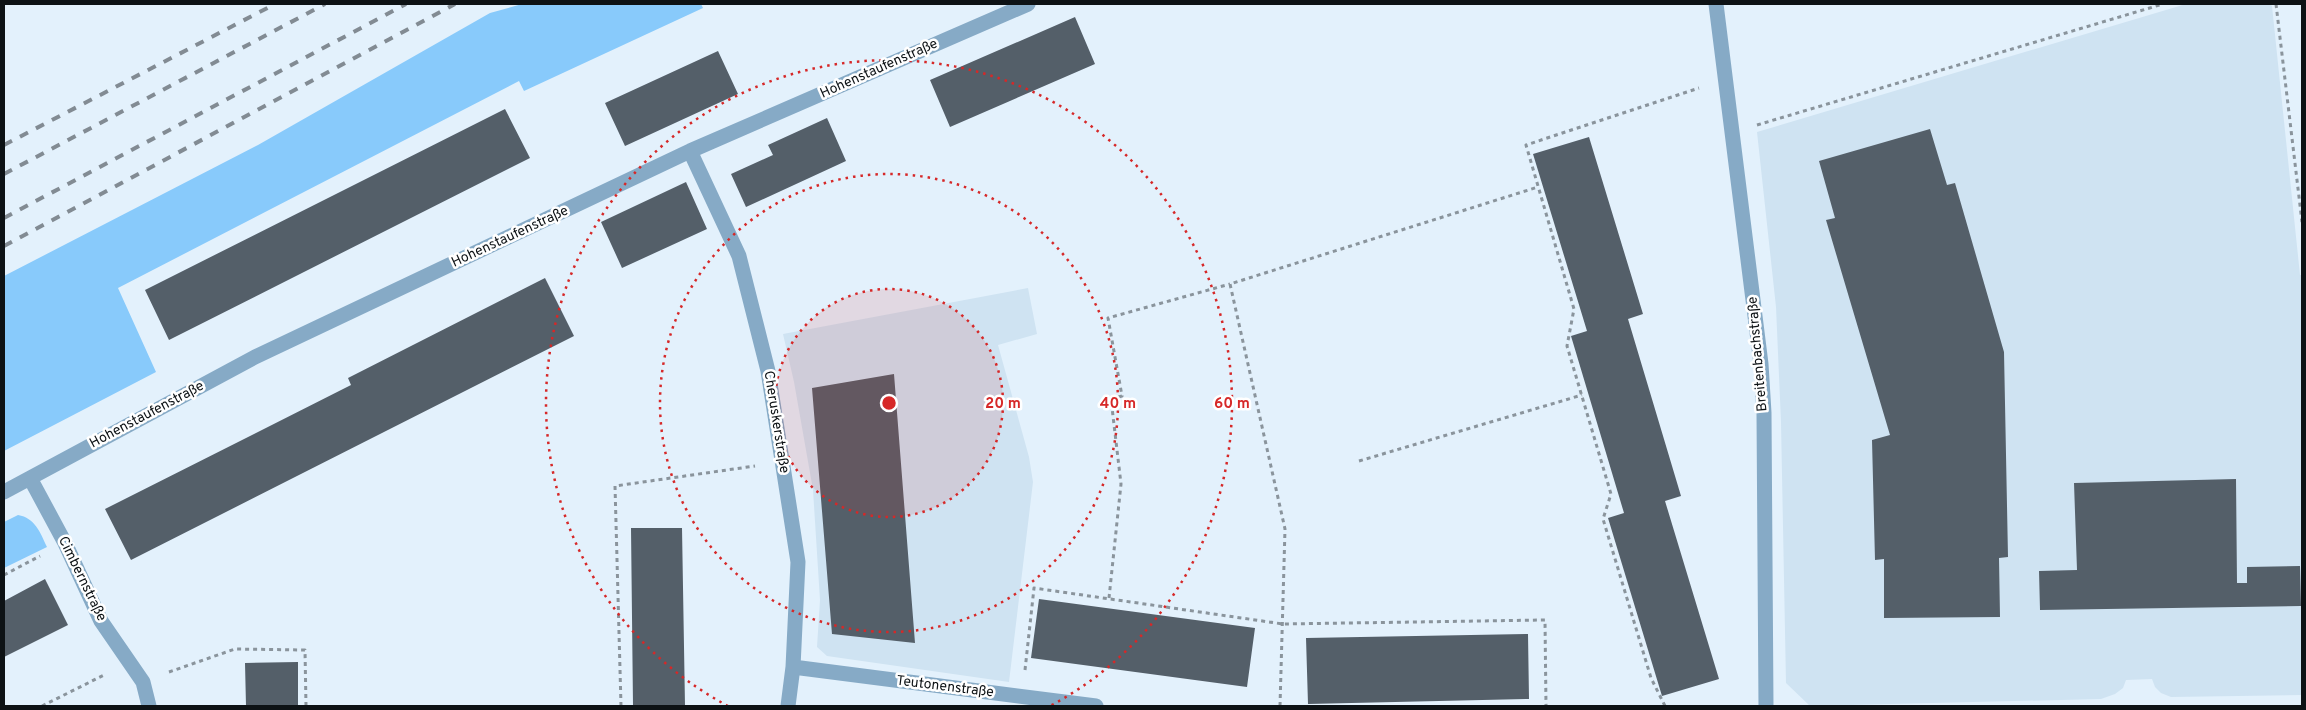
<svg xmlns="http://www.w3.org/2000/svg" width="2306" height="710" viewBox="0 0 2306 710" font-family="Overpass,sans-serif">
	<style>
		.built { fill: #cfe3f2 }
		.green { fill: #88cafb }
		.building { fill: #545f69 }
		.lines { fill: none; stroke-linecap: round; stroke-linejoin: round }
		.path { stroke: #8a949c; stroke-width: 3; stroke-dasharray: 4 4; stroke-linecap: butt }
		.minor { stroke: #86aac6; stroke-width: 15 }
		.rail { stroke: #828b93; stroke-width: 4; stroke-dasharray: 9 9; stroke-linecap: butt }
		.ring { fill: none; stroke: #d62828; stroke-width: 2.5; stroke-dasharray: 2.5 5 }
		.labels { text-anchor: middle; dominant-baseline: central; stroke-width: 5; stroke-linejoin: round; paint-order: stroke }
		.street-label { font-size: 14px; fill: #0d1215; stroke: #fff }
		.centre { fill: #d62828; stroke: #fff; stroke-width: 2.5 }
		.ring-label { font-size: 15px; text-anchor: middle; font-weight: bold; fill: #d62828; stroke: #fff; stroke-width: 5; stroke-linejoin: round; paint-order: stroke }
	</style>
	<rect width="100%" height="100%" fill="#e3f1fc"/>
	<path class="built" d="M2186,4h84l2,2 28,269h2v420l-131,2 -10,-4 -6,-6 -3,-8 -26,1 -3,8 -8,6 -14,5 -291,7 -24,-23 -5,-261 -5,-115 -19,-175z
		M1028,288l9,46 -39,11 31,112 4,25 -24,200 -182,-26 -10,-9 3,-47 -7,-110 -19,-108 -11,-48z"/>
	<path class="green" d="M522,4h179l2,4 -179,83 -5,-10 -401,207 38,84 -152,79v-175l254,-131 232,-132z
		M18,515c17,3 22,17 29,32l-43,21v-46z"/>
	<path class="building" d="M1075,17l20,47 -145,63 -20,-47z
		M718,51l20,43 -113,52 -20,-43z
		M505,109l25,49 -361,182 -24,-50z
		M827,118l19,43 -100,46 -15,-33 42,-19 -5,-10z
		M1930,129l17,56 8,-2 49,169 4,205 -9,1 1,59 -116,1v-59l-9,1 -3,-120 18,-5 -64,-215 9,-2 -16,-57z
		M1589,137l54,177 -15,5 53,177 -16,5 54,178 -57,17 -54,-178 16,-5 -53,-177 16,-5 -54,-177z
		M686,182l21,47 -85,39 -21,-46z
		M545,278l29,58 -443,224 -26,-51 246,-124 -3,-7z
		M894,374l21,269 -83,-9 -20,-246z
		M2236,479l1,104h10v-16l53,-1 1,40 -261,4 -1,-39 38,-1 -3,-87z
		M631,528h51l3,178h-52z
		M45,579l23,46 -64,32v-56z
		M1039,599l216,29 -8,59 -216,-29z
		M1528,634l1,65 -221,5 -2,-66z
		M298,662v44h-52l-1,-43z"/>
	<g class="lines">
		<path class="path" d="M2276,4l26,218
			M1757,125l406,-121
			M1359,461l223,-66
			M4,575l36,-19
			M1109,598l12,-114 -10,-85 11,-3 -14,-78 122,-34
			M1025,670l9,-82 249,36 262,-4 1,86
			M169,672l66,-23 70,1 1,56
			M42,706l64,-32
			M621,706l-6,-220 140,-20
			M1280,706l5,-177 -55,-245 308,-97
			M1665,706l-14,-28 -48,-159 8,-25 -44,-148 7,-37 -48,-164 173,-57"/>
		<path class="minor" d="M1716,4l45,360 3,49 2,293
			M690,151l49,105 29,115 30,191 -5,105 -5,39
			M30,478l35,65 36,78 42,61 6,24
			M4,492l251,-135 435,-206 338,-147
			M793,667l303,39"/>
		<path class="rail" d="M4,145l271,-141
			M4,174l321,-170
			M4,218l402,-214
			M4,246l451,-242"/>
	</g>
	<circle cx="889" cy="403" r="114" fill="#d62828" fill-opacity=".12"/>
	<g class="ring">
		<circle cx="889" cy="403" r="114"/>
		<circle cx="889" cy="403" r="229"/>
		<path d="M728 706A343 343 0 1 1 1050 706"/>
	</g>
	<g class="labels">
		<g class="street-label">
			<text transform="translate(879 69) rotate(-24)">Hohenstaufenstraße</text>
			<text transform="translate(510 237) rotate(-25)">Hohenstaufenstraße</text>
			<text transform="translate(1758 354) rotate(-95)">Breitenbachstraße</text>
			<text transform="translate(147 415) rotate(-28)">Hohenstaufenstraße</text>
			<text transform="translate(776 422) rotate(81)">Cheruskerstraße</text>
			<text transform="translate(82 579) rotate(64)">Cimbernstraße</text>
			<text transform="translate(945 687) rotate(7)">Teutonenstraße</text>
		</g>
	</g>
	<circle cx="889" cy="403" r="8" class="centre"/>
	<g class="ring-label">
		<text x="1003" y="408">20 m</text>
		<text x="1118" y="408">40 m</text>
		<text x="1232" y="408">60 m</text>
	</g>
	<rect width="2306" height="710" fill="none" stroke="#0d1215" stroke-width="10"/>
</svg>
